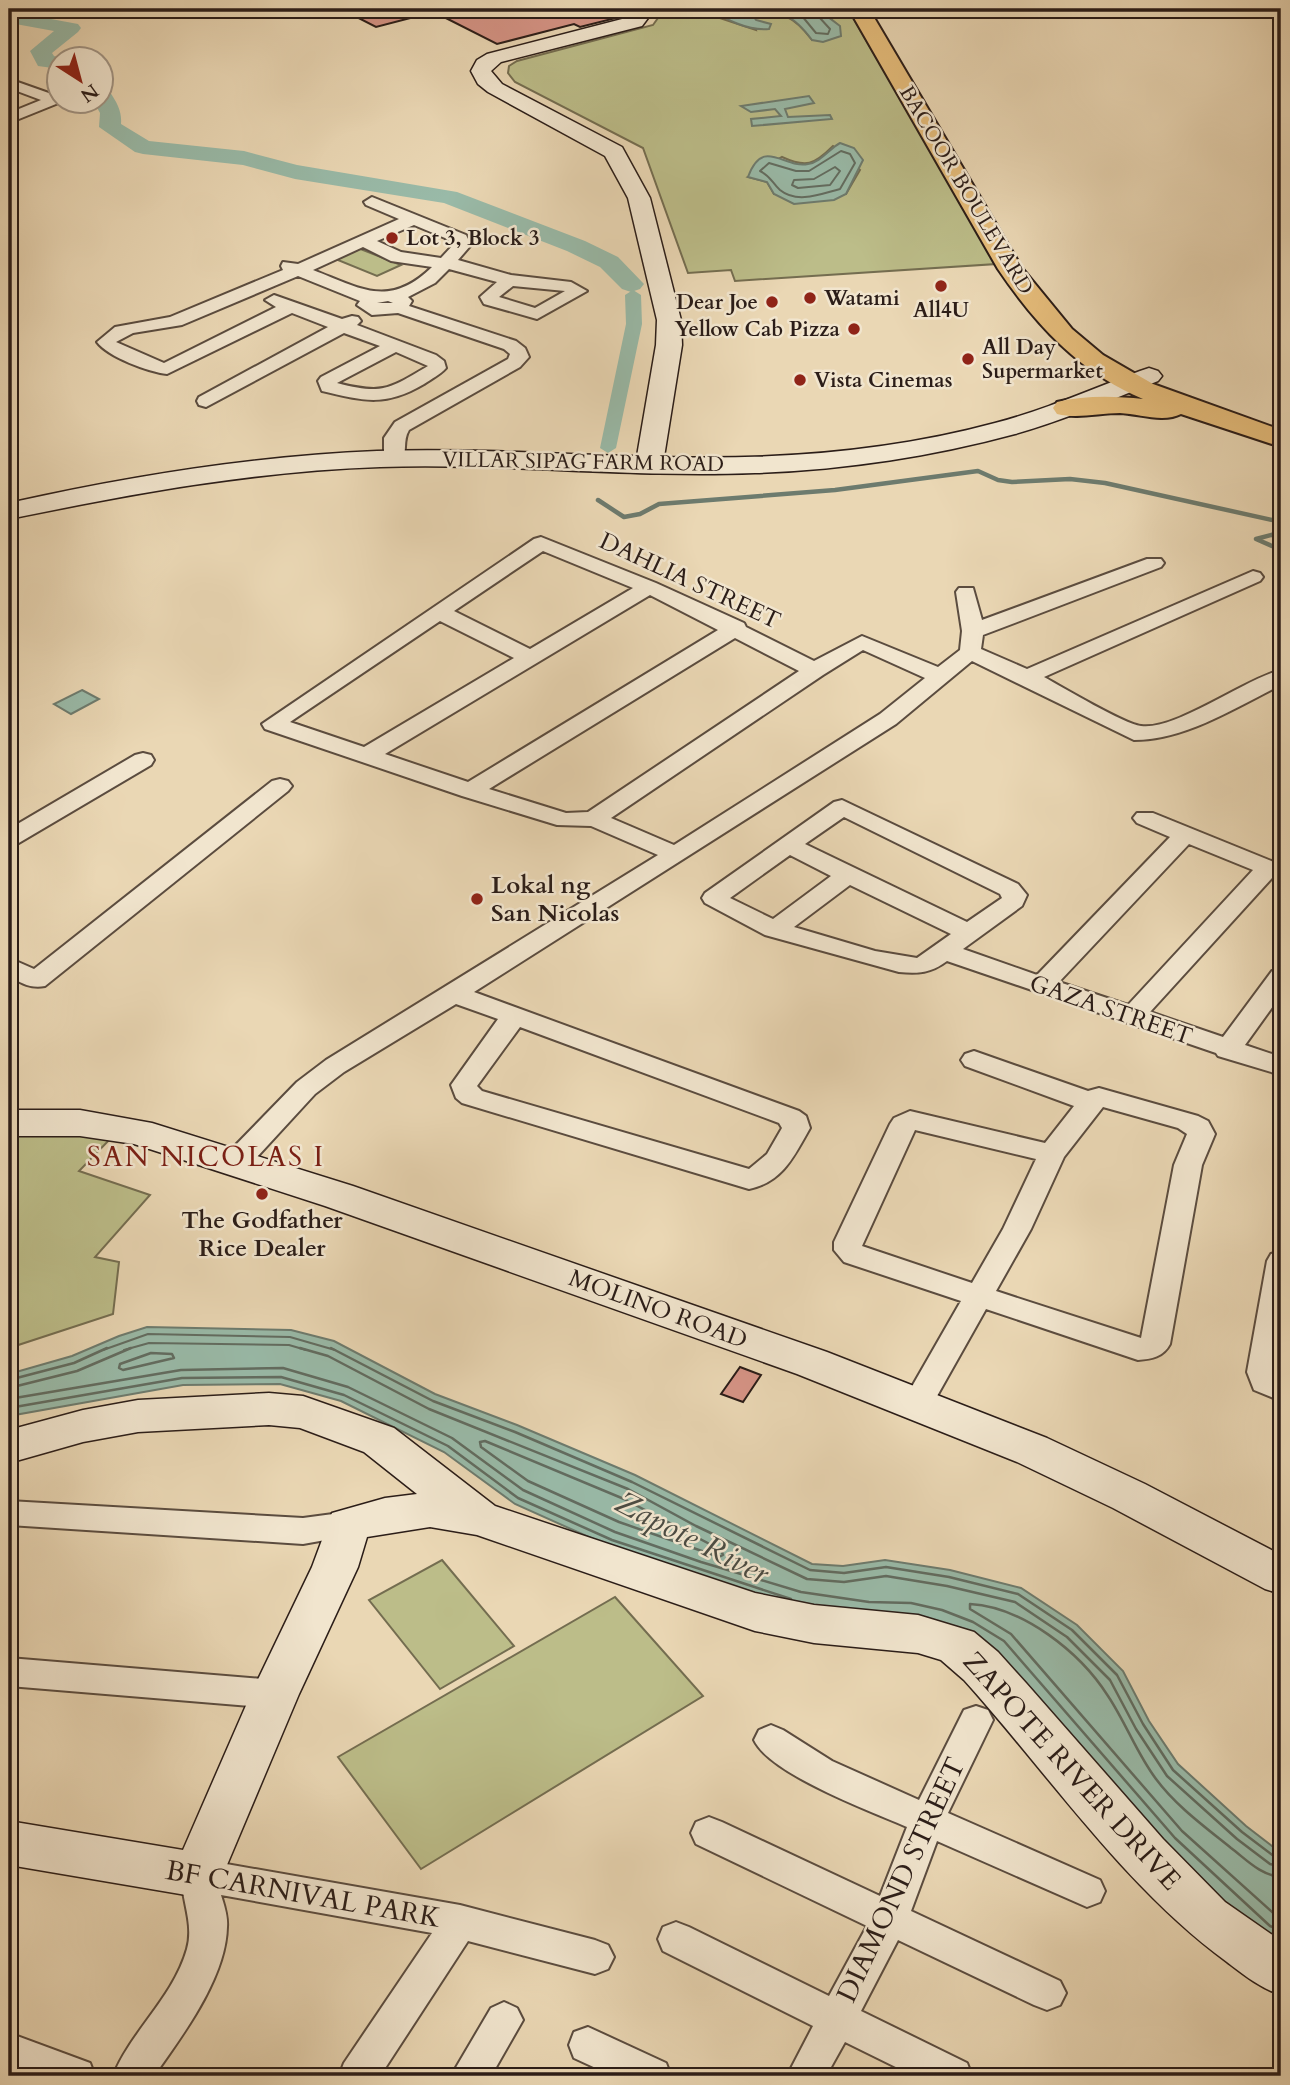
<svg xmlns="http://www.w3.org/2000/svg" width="1290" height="2085" viewBox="0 0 1290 2085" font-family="Cardo,serif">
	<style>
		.green { fill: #bcbd89; stroke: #746d50; stroke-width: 2; fill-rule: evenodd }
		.water { fill: #99baa8; stroke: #6d7b6e; stroke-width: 2 }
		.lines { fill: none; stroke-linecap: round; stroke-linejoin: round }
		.shore-far1 { stroke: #626c60; stroke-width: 2 }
		.shore { stroke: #626c60; stroke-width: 2.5 }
		.stream { stroke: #6d7b6e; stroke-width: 4.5 }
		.canal { fill: #99baa8; fill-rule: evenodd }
		.river { fill: #99baa8; fill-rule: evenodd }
		.building { fill: #d59385; stroke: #2b1d18; stroke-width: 2 }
		.street-casing { stroke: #5b4c3f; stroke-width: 4 }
		.secondary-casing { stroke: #2b1d18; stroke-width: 3 }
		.primary-casing { stroke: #2b1d18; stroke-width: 4 }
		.street { fill: #f1e5ce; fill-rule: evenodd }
		.secondary { fill: #f1e5ce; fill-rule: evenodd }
		.primary { fill: #e5bc7a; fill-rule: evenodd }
		.poi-dot { fill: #8f2418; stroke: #f1e5ce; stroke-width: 2.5 }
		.labels { text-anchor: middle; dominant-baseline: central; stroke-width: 5; stroke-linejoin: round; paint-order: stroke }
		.far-street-label { font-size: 21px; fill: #2b1d18; stroke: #f1e5ce }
		.far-poi-label { font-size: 21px; font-weight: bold; fill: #2b1d18; stroke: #f1e5ce; text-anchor: start }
		.street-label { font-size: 24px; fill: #2b1d18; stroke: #f1e5ce }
		.poi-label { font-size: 24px; font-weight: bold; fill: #2b1d18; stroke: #f1e5ce; text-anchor: start }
		.quarter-label { font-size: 28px; letter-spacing: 2px; fill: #7a1f14; stroke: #f1e5ce }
		.near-street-label { font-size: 28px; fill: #2b1d18; stroke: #f1e5ce }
		.near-water-label { font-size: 32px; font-style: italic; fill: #4c4c43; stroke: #f1e5ce }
	</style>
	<rect width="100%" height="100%" fill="#ead7b4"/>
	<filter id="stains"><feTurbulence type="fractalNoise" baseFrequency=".00286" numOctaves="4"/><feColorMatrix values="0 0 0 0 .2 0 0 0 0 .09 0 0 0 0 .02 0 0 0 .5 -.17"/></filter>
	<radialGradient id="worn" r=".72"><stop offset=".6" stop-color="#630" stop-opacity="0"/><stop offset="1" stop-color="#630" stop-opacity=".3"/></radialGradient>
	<path class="green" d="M647,9h62l11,9 36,12 -3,-13c31,-6 41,-1 59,23l26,-10 1,-4 -15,-13 3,-4h21l148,255 -261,17 -4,-11 -43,3 -45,-125 -128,-66 -7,-9 1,-7 8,-5 136,-36 5,-7 -3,-6zM833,146l27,24 -14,24h-72l-7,-12 -19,-5 34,-20c24,11 32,8 51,-11z
		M358,248l43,17 -24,11 -44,-18z
		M9,1132l106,2 -36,37 71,24 -55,62 24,5 -6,52 -104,34z
		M442,1560l72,86 -74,43 -71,-89z
		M615,1597l88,99 -282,173 -83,-112z"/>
	<path class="water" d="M709,9h118l-3,5 16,12 1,10 -18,6 -11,-2c-18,-24 -28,-30 -58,-23l2,3 15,4 -2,5c-22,2 -43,-10 -60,-20z
		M809,96l5,7 -29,6 3,8 42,-2 2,4 -80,7 -1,-7 30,-3 -6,-7 -24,3 -10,-6z
		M840,143l14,5 9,12 -17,34 -12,6 -40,4 -20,-10 -7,-12 -19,-5c15,-41 36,-8 60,-13 13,-2 21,-15 32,-21z
		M82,690l17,9 -28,15 -17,-10z
		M147,1327l144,3 43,11 101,53 82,31 118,50 177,89 31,2 42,-6 65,10 71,18 56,37 46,46 26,50 29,43 68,62 35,27v96l-19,-9 -99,-91 -171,-197 -194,-44 -189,-62 -94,-42 -71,-52 -103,-51 -61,-17 -97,1 -174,31v-42l63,-18 47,-20z"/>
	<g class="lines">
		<path class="shore-far1" d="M787,9l15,7 14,17 12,1 2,-5 -11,-12v-8
			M841,151l9,3 5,9 -15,26c-19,5 -43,15 -60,1 -8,-7 -9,-14 -20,-19l9,-8 27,8h13z
			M835,167l5,4 -10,14 -32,3 -6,-3 2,-5 20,-1z
			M103,1350l45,-16 142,3 45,13
			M124,1350l25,-7 140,2 17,5"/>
		<path class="shore" d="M300,1348l28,8 101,53 199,80 68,37 111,53 37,3 42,-6 61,10 68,16 52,35 43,43 26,49 31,47 70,63 33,25 11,3
			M331,1348l102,53 82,31 117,50 178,88 34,3 42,-6 63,10 69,17 54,36 45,45 26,49 30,46 69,62 33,25 6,1
			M151,1353l21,1 2,4 -51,12 -4,-2 1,-4z
			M9,1380l65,-17 33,-15
			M9,1388l68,-17 54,-23
			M9,1399l172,-29 102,-2 65,19 104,51 71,52 92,42 86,30 100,30 68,10 42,1 31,7 31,12 31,19 171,197 95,88 11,5
			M9,1408l173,-30 99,-1 63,18 104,51 70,52 94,42 179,59
			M485,1441l139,58 97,51 2,5 -4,2 -100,-35 -91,-41 -47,-34 -1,-5z
			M1281,1877c-21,-2 -34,-17 -50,-29 -26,-21 -55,-42 -75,-69 -19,-25 -30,-56 -48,-83 -28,-44 -85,-89 -138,-92v5l41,25 171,197 99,89"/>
		<path class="stream" d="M598,500l26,17 16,-3 19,-10 176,-14 143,-19 20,9 14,2 58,-3 35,4 176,39
			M1281,529l-6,5 -19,5 25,11"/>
		<path class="canal" d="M633,290l8,5 1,29 -26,124 -8,5 -8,-5 26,-124 -1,-29z"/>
		<path class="river" d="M9,9h16l-1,5 54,10 3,4 -3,4 -26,21 2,3 14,4h-8v9l-22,-3 -8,-15 24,-20 -44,-8z
			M102,90l8,2c7,11 12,19 11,32l28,17 95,10 53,14 160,27 128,49 33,16 26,27 -4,5 -9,3 -9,-3 -22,-22 -33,-16 -123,-48 -149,-24 -52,-14 -100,-11 -8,-2 -36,-25 1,-14 -6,-11h8z"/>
	</g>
	<path class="building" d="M341,9h80l1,6 -46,12z
		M428,9h185l7,8 -40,10 -6,-3 -77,20z
		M740,1367l21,8 -18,27 -22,-8z"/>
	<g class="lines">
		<g class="street-casing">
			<path id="street" d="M9,79l51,18 1,5 -52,21v-10l32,-13 -32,-12z
				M372,197l94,38 5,10 -13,15 53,15 60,7 16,9 -50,28 -53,-15 -4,-7 17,-15 -48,-13 -14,14 -27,14 4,4 -3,5 107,35 9,7 4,9 -9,10 -111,63c-7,11 -1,23 -8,33l-7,2 -10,-6v-21l11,-16 113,-63 2,-5 -6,-5 -106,-36 -26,2 -15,-10 3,-4 -62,-25 -116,49 -49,8 -17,9 48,21 112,-56 -11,-7 9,-5 68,24 10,-3 6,1 3,4 -4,4 79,30 8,6 2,7c-6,7 -15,11 -22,16 -39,23 -60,17 -102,7l-4,-10 3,-4 59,-31 -36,-13 -138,74 -7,-2 -2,-4 2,-4 129,-70 -36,-14 -125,61c-18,-2 -59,-17 -70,-32l18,-15 55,-10 113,-47 -2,-4 2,-4 15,2 101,-45 -33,-14 -2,-3zM414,225l31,13 9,6 -13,14 -40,-6 -24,-11zM363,247l28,14 41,6c-43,42 -72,21 -119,3zM513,286l52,5 -30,17 -36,-11zM388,301l5,2h-16zM396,352l32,14c-39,23 -45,29 -91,17z
				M541,537l115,46 88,40 2,4 68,34 48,-25 76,31 22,-17 2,-19 -6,-39 3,-4h14l9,32 165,-61h14l3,4 -3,4 -178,68 -2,14 46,20 226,-98 7,2 3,4 -3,4 -216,96c20,11 80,47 97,49 34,5 104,-47 140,-56v15c-45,22 -95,55 -147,55l-162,-79 -76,63 -422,268 325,119 7,5 4,12c-16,28 -27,54 -61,61l-287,-86 -6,-5 -5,-13 47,-66 -42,-15 -112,68 -29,22 -69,75 -10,2 -10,-2 -4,-7 4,-7 71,-73 29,-22 332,-205 -67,-29 -34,-1 -95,-29 -197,-67 -3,-5 272,-185zM543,551l90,37 -103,61 -76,-38zM650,595l68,35 -250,152 -83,-28zM440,621l74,37 -150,89 -74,-25zM735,638l64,33 -211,141 -22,1 -77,-24zM863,650l62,28 -45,36 -206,131 -63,-27 212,-143zM520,1027l259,96 3,5 -15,26 -18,15 -267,-78 -5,-5z
				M143,753l8,2 3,5 -3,5 -134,79 -8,2v-17l126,-74z
				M280,779l8,2 4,5 -4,5 -243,195c-14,3 -24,-3 -36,-10v-18l25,11 238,-188z
				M842,800l176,84 9,11 -5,11 -59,43 74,26 133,-138 -33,-14 -4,-5 4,-5h16l128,52v15l-9,-2 -122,134 73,25 49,-66 9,-2v26l-36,50 36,12v18l-63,-19 -2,-3 -269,-92c-16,12 -29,13 -48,11l-134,-37 -60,-32 -3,-5 3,-5 129,-91zM844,817l156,77 2,4 -35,24 -162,-78zM1189,844l64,26 -125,135 -69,-23zM790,855l41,21 -58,43 -43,-21zM850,885l101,49 -34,24 -42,-7 -81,-24z
				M974,1051l114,40 11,-3 99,28 10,5 7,13 -13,31 -32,179c-7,13 -18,15 -32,16l-152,-51 -58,103 -11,3 -11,-3 -4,-8 59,-103 -117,-39 -10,-12v-8l56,-118 4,-6 16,-7 135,32 29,-37 -109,-40 -4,-6 4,-6zM1103,1107l75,21 9,6 -13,31 -33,173 -145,-47 35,-62 33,-72zM915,1130l121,29 -33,70 -31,54 -110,-37z
				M1281,1251v96l-4,25 4,5v24l-27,-11 -7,-18 20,-111 4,-7z
				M9,1501l294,17 45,-6 11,4 5,9 -5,9 -56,10 -294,-19z
				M9,1658l266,22 12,4 5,10 -5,10 -12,4 -266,-22z
				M976,1706l12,4 5,10 -45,93 152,67 5,11 -5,11 -13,5 -150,-66 -26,70 149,70 6,12 -6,12 -13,5 -13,-5 -136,-65 -37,71 106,52 5,13h-58l-69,-34 -19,34h-39l26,-50 -150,-75 -5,-12 5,-12 13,-5 13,5 140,69 38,-70 -171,-82 -5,-11 5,-11 13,-5 13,5 158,74 27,-69c-37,-16 -137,-53 -153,-87l5,-10 12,-5 12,5 49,31 87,39 45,-90z
				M198,1859l262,46 135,35 13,5 6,12 -6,12 -13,5 -127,-33 -88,135h-41l5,-13 88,-130 -211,-38c3,10 7,21 6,32 -1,51 -45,109 -73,149h-41c18,-45 60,-78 74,-127 9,-31 -13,-62 -2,-85z
				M504,2002l13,6 6,12 -32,56h-40l40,-68z
				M588,2027l78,36 5,13h-58l-39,-18 -5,-13 5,-13z
				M9,2033l81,30 5,13h-67l-19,-7z"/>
		</g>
		<g class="secondary-casing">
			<path id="secondary" d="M615,9h23l10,9 -6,8 -141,36 -10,9 11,13 120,63 28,51 31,122 1,25 -18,112c111,3 224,-5 331,-34 50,-13 97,-34 145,-52l9,-3 9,3 4,5 -4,5c-47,19 -94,39 -143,53 -85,23 -172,36 -260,39 -125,5 -250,-10 -375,-6 -126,4 -248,27 -371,52v-16c121,-27 244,-47 368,-52 86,-3 173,3 260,5l19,-111 1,-25 -29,-122 -23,-42 -117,-64 -10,-8 -7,-13 6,-11 10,-6 139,-36z
				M9,1110h71l72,13 201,63 474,166 220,86 98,46 136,71v39l-16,-5 -152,-81 -96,-46 -220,-88 -472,-168 -191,-62 -54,-8h-71z
				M269,1393l34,3 91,32 101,78 260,87 59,12 104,10 56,17 24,20 28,31 137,156 62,63 56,39v54c-21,-7 -37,-20 -54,-33 -102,-74 -179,-189 -263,-282l-23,-20 -23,-7 -104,-10 -59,-12 -278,-96 -47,-8 -63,10 -9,30 -59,127 -83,197 -18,6 -189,-32v-44l174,29 68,-156 61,-127 20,-54 53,-15 32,-4 -53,-42 -64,-24 -31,-3 -131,7 -55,10 -74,21v-33l74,-20 55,-10z"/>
		</g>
		<g class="primary-casing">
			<path id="primary" d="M849,9h20l153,259 50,61 31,26 50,29 128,46v17l-100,-33c-17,9 -42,0 -61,-1 -21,0 -42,6 -63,1l-4,-6 4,-6c28,-7 58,-6 86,-3 -64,-27 -107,-74 -145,-130z"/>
		</g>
		<use href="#street" class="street"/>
		<use href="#secondary" class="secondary"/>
		<use href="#primary" class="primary"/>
	</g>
	<g class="poi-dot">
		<circle cx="392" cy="238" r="7"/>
		<circle cx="941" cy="286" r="7"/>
		<circle cx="810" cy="298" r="7"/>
		<circle cx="772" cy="302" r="7"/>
		<circle cx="854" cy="329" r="7"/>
		<circle cx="968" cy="359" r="7"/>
		<circle cx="800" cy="380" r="7"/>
		<circle cx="477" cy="899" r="7"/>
		<circle cx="262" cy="1194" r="7"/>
	</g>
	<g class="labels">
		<g class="far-street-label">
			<text transform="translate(966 190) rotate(59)">BACOOR BOULEVARD</text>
			<text transform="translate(583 462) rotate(1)">VILLAR SIPAG FARM ROAD</text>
		</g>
		<g class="far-poi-label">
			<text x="406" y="238">Lot 3, Block 3</text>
			<text x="824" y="298">Watami</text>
			<text x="758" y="302" text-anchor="end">Dear Joe</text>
			<text x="941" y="310" text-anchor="middle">All4U</text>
			<text x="840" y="329" text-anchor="end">Yellow Cab Pizza</text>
			<text x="982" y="347">All Day<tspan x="982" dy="24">Supermarket</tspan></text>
			<text x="814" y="380">Vista Cinemas</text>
		</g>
		<g class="street-label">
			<text transform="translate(690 581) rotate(25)">DAHLIA STREET</text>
			<text transform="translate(1111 1010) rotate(19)">GAZA STREET</text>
			<text transform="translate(658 1309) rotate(20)">MOLINO ROAD</text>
		</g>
		<g class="poi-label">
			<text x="491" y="885">Lokal ng<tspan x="491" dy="28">San Nicolas</tspan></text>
			<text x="262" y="1220" text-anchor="middle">The Godfather<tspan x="262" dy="28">Rice Dealer</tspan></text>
		</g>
		<g class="quarter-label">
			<text x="206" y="1157">SAN NICOLAS I</text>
		</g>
		<g class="near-street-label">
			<text transform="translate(1072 1771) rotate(48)">ZAPOTE RIVER DRIVE</text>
			<text transform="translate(901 1880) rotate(-65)">DIAMOND STREET</text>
			<text transform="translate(303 1894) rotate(10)">BF CARNIVAL PARK</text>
		</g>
		<g class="near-water-label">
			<text transform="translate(692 1538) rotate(27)">Zapote River</text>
		</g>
	</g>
	<rect width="1290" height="2085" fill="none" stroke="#ead7b4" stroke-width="35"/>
	<rect x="10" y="10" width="1269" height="2064" fill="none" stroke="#2b1d18" stroke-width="3.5"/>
	<rect x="18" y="18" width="1255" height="2050" fill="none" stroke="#2b1d18" stroke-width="2"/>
	<g transform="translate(80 80) rotate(144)"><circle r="33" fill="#f1e5ce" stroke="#a29585" stroke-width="2"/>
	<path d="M0-5L12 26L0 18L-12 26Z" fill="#8f2418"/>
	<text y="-10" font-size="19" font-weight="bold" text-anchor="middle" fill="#2b1d18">N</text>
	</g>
	<rect width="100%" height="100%" filter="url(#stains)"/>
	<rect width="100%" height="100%" fill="url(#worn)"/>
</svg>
